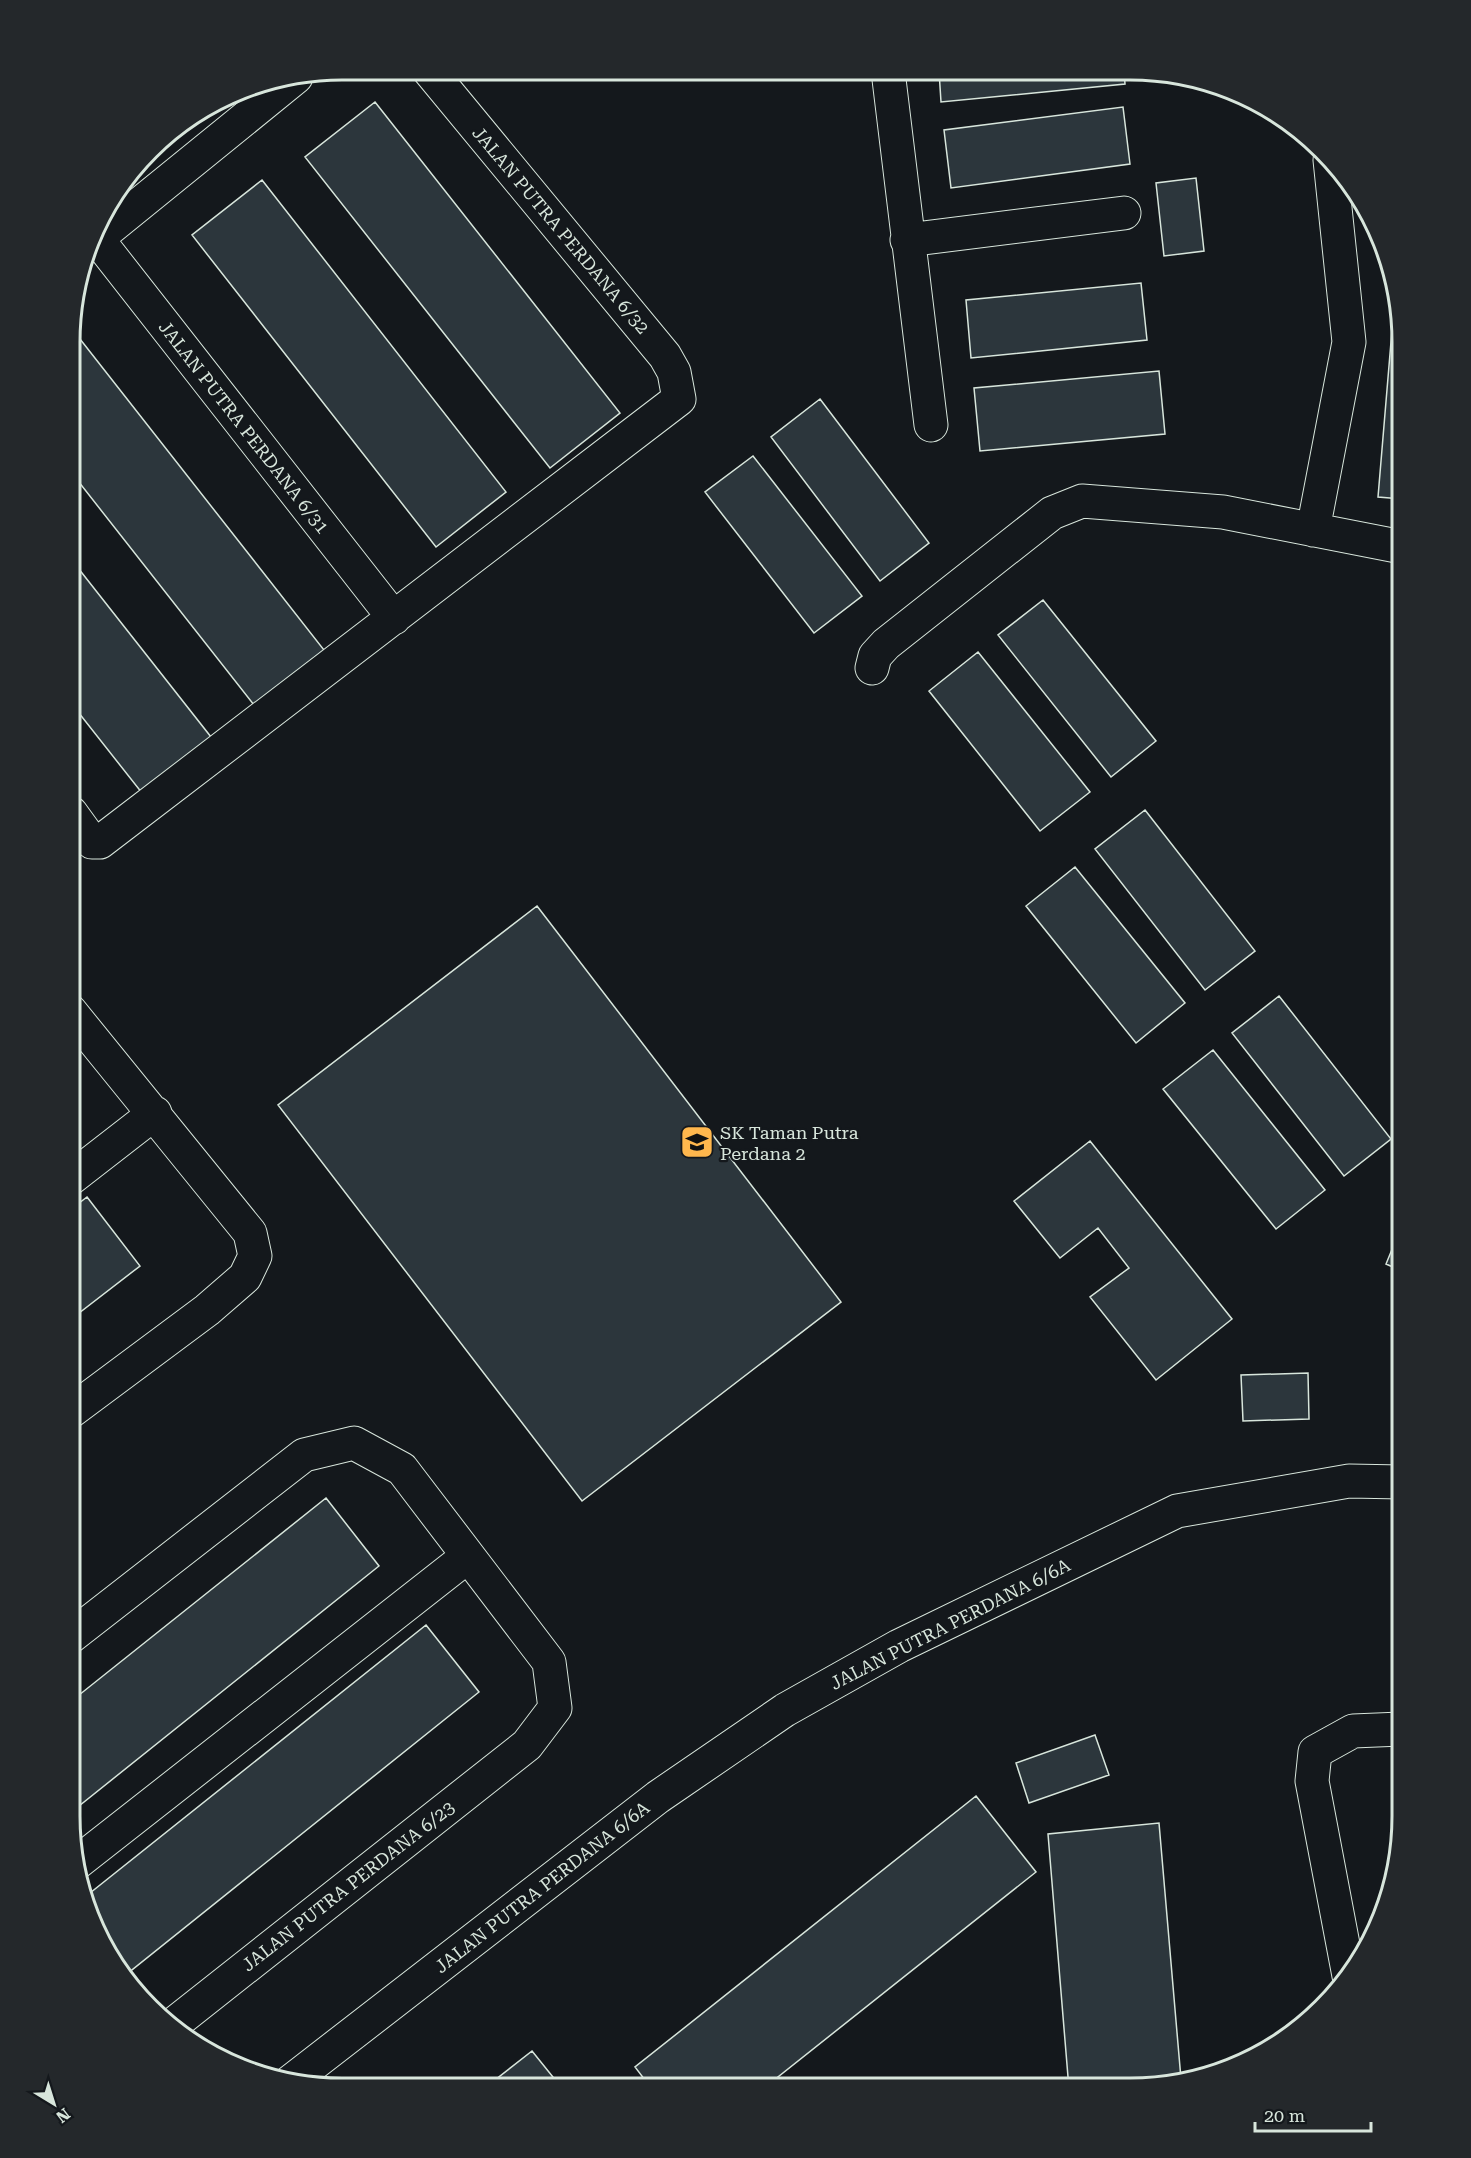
<svg xmlns="http://www.w3.org/2000/svg" width="1471" height="2158" viewBox="0 0 1471 2158" font-family="'Roboto Serif',serif">
	<style>
		.building { fill: #2c363c; stroke: #d8e6dc; stroke-width: 1.5 }
		.lines { fill: none; stroke-linecap: round; stroke-linejoin: round }
		.minor-casing { stroke: #d8e6dc; stroke-width: 35 }
		.minor { stroke: #14181c; stroke-width: 33 }
		.labels { text-anchor: middle; dominant-baseline: central; stroke-width: 4.5; stroke-linejoin: round; paint-order: stroke }
		.street-label { font-size: 18px; fill: #d8e6dc; stroke: #14181c }
		.poi-label { font-size: 18px; fill: #d8e6dc; stroke: #14181c; text-anchor: start }
		.rim { fill: none; stroke: #d8e6dc; stroke-width: 3 }
	</style>
	<rect width="100%" height="100%" fill="#14181c"/>
	<path class="building" d="M939,71h185l1,13 -184,18z
		M375,102l245,311 -70,55 -245,-311z
		M1123,107l7,57 -179,24 -7,-58z
		M1196,178l8,73 -40,5 -8,-73z
		M262,180l244,312 -70,55 -244,-312z
		M1141,283l6,57 -176,18 -5,-58z
		M1393,318h4l5,24v157l-24,-2z
		M80,339l244,311 -70,55 -183,-233v-127z
		M1159,371l6,63 -185,17 -6,-63z
		M820,399l109,144 -49,38 -109,-144z
		M753,456l109,140 -48,37 -109,-141z
		M71,559l140,178 -69,56 -71,-90z
		M1043,600l113,141 -45,36 -113,-142z
		M978,652l112,140 -50,39 -111,-140z
		M1145,810l110,141 -50,39 -110,-141z
		M1075,867l110,136 -49,40 -110,-137z
		M537,906l304,396 -259,199 -304,-396z
		M1279,996l112,143 -47,37 -112,-143z
		M1213,1050l112,140 -49,39 -113,-140z
		M1090,1141l142,178 -76,61 -66,-83 39,-29 -31,-40 -38,30 -46,-57z
		M87,1197l53,69 -70,54v-110z
		M1402,1225v46l-16,-7z
		M1308,1373l1,46 -66,2 -2,-46z
		M326,1498l53,68 -310,248v-111z
		M426,1625l53,67 -356,285 -33,-56 -5,-24z
		M1095,1735l14,40 -80,28 -13,-40z
		M976,1796l60,76 -272,216h-113l-16,-21z
		M1398,1815h3l-2,30z
		M1159,1823l22,256 -52,10h-60l-21,-255z
		M532,2051l29,36h-75z"/>
	<g class="lines">
		<g class="minor-casing">
			<path id="minor" d="M888,71l43,354
				M95,236l299,382
				M907,240l217,-27
				M94,241l202,-164
				M1313,530l36,-188 -19,-182
				M872,668l3,-12 11,-12 166,-131 30,-12 141,11 179,35
				M71,813l21,29h8l579,-443 -5,-27 -9,-16 -237,-287
				M70,1179l85,-66
				M70,1412l137,-102 38,-33 10,-21 -5,-23 -180,-222
				M69,1638l235,-183 50,-12 48,26 147,193 6,46 -28,37 -357,282
				M78,1862l390,-306
				M1349,1976l-37,-195 3,-29 38,-21 48,-2
				M290,2082l368,-285 127,-87 114,-64 278,-135 172,-30 53,1"/>
		</g>
		<use href="#minor" class="minor"/>
	</g>
	<defs>
		<g id="school-square" transform="scale(1.725)"><rect x="-9" y="-9" width="18" height="18" rx="4" fill="#ffb74d" stroke="#14181c"/><path d="M0-5L7-2L0 1L-7-2ZM-4 1L0 2.5L4 1V4Q0 6-4 4Z" fill="#111"/></g>
	</defs>
	<g fill-rule="evenodd">
		<use href="#school-square" x="697" y="1142"/>
	</g>
	<g class="labels">
		<g class="street-label">
			<text transform="translate(561 230) rotate(50)">JALAN PUTRA PERDANA 6/32</text>
			<text transform="translate(244 427) rotate(52)">JALAN PUTRA PERDANA 6/31</text>
			<text transform="translate(950 1624) rotate(-27)">JALAN PUTRA PERDANA 6/6A</text>
			<text transform="translate(348 1886) rotate(-38)">JALAN PUTRA PERDANA 6/23</text>
			<text transform="translate(542 1887) rotate(-38)">JALAN PUTRA PERDANA 6/6A</text>
		</g>
		<g class="poi-label">
			<text x="720" y="1132">SK Taman Putra<tspan x="720" dy="21">Perdana 2</tspan></text>
		</g>
	</g>
	<path d="M0 0H1471V2158H0ZM342 80H1130A262 262 0 0 1 1392 342V1816A262 262 0 0 1 1130 2078H342A262 262 0 0 1 80 1816V342A262 262 0 0 1 342 80Z" fill="#24282b" fill-rule="evenodd"/>
	<path class="rim" d="M342 80H1130A262 262 0 0 1 1392 342V1816A262 262 0 0 1 1130 2078H342A262 262 0 0 1 80 1816V342A262 262 0 0 1 342 80Z"/>
	<g transform="translate(54 2104) rotate(142)" stroke="#14181c" stroke-width="4.5" paint-order="stroke">
	<path d="M0-4.5L10 22L0 15L-10 22Z" fill="#d8e6dc"/>
	<text y="-9" font-size="16" font-weight="bold" text-anchor="middle" fill="#d8e6dc">N</text>
	</g>
	<path d="M1255 2122v9h116v-9" fill="none" stroke="#d8e6dc" stroke-width="3"/>
	<text x="1264" y="2122" font-size="18" fill="#d8e6dc" stroke="#14181c" stroke-width="4.5" paint-order="stroke">20 m</text>
</svg>
